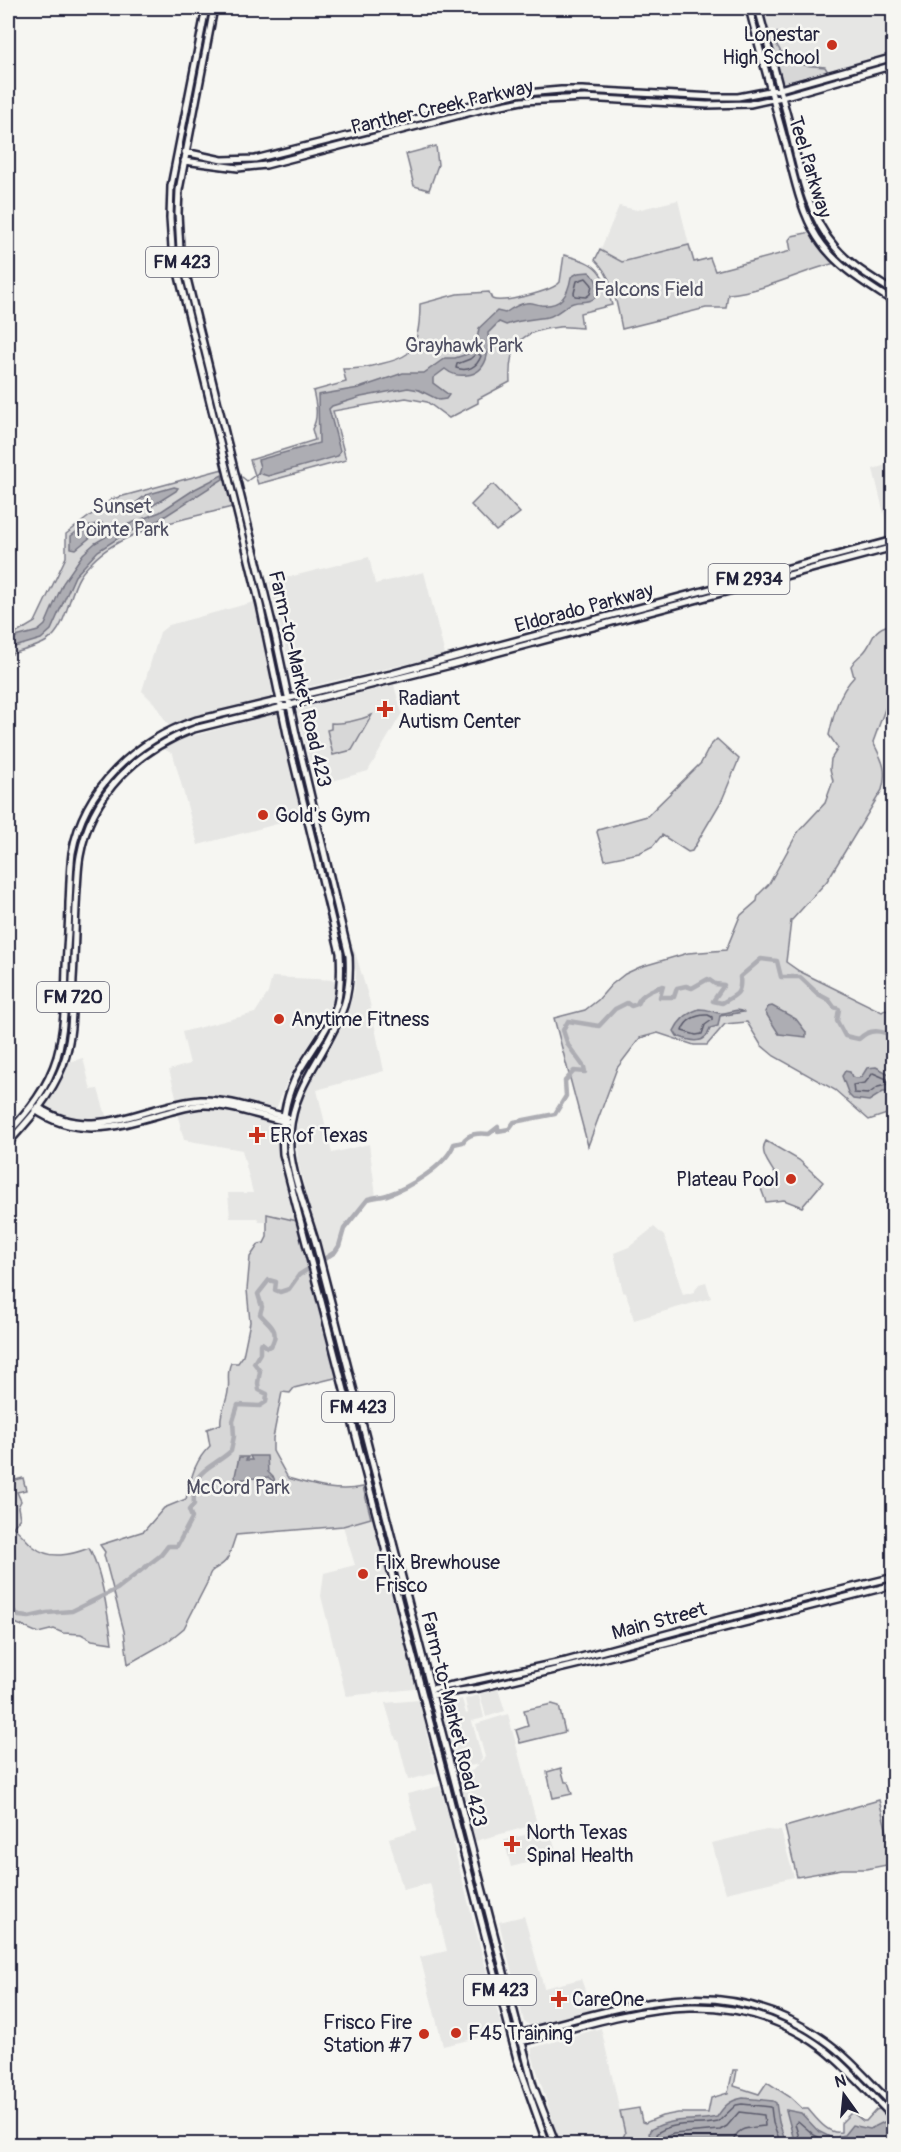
<svg xmlns="http://www.w3.org/2000/svg" width="901" height="2152" viewBox="0 0 901 2152" font-family="Pangolin,sans-serif">
	<style>
		.built { fill: #e6e6e4 }
		.green { fill: #d7d7d7; stroke: #7c7c89; stroke-width: 1.5 }
		.water { fill: #adadb3; stroke: #757583; stroke-width: 1.5 }
		.lines { fill: none; stroke-linecap: round; stroke-linejoin: round }
		.shore { stroke: #5a5a6b; stroke-width: 1.5 }
		.stream { stroke: #757583; stroke-width: 1.5 }
		.river { stroke: #adadb3; stroke-width: 4.5 }
		.major-casing { stroke: #22223b; stroke-width: 10 }
		.major { stroke: #f6f6f2; stroke-width: 5 }
		.poi-dot { fill: #c8321e; stroke: #f6f6f2; stroke-width: 2 }
		.labels { text-anchor: middle; dominant-baseline: central; stroke-width: 5; stroke-linejoin: round; paint-order: stroke }
		.shield { fill: #f6f6f2; stroke: #626272; stroke-width: 1.5 }
		.shield-label { font-size: 18px; font-weight: bold; fill: #22223b }
		.poi-label { font-size: 20px; fill: #22223b; stroke: #f6f6f2; text-anchor: start }
		.street-label { font-size: 20px; fill: #22223b; stroke: #f6f6f2 }
		.park-label { font-size: 20px; fill: #4f4f62; stroke: #f6f6f2 }
	</style>
	<rect width="100%" height="100%" fill="#f6f6f2"/>
	<filter id="ink" filterUnits="userSpaceOnUse"><feTurbulence type="fractalNoise" baseFrequency=".0167" numOctaves="2"/><feDisplacementMap in="SourceGraphic" scale="12" xChannelSelector="R" yChannelSelector="G"/><feConvolveMatrix kernelMatrix="1 2 1 2 8 2 1 2 1" color-interpolation-filters="sRGB"/></filter>
	<g filter="url(#ink)">
		<path class="built" d="M762,8h131v46l-112,30z
			M678,200l11,45 -67,17 -22,-11 19,-45 18,4z
			M893,463v75h-3l-17,-69z
			M369,557l6,27 49,-12 21,83 -146,34 -1,-2h-3l-26,-105z
			M254,602l20,89 -2,7 -103,28 -15,-23 -12,-12 18,-59 9,-7z
			M394,685l8,28 -34,58 -53,15 -18,-77z
			M278,713l25,104 -105,28 -25,-91 -11,-6 16,-8z
			M353,945l16,54 15,72 -67,19 15,63 37,-9 7,52 -8,3 -24,30 -5,17 -4,6 -11,8 -26,-97 -2,-33 3,-28 6,-14 44,-81 5,-16 2,-18z
			M272,977l64,3 -2,17 -7,19 -39,63 -12,30 -22,-6 -45,-8 -16,1 -16,4 -8,-30 21,-6 -8,-32 73,-19 13,-20z
			M83,1058l8,32 7,-1 9,30 -13,3 -27,-4 -22,-9 -1,-3 15,-23 9,-21z
			M203,1108l16,2 60,14v28l18,69 -30,-6v6h-8l-2,-3h-27l-2,-25h25l-11,-43 -58,-10 -7,-27z
			M654,1227l10,9 3,7 16,52 11,-3 5,-8 7,-2 5,16 -77,22 -8,-27 -3,-1 -9,-39 15,-6z
			M376,1517l40,169 -2,3 -68,7 -25,-100 3,-23 31,-8 -12,-39z
			M498,1689l7,22 -19,6 -6,-23z
			M479,1695l5,23 -12,3 10,37 -3,5 6,-6 -9,-33 32,-10 29,110 -65,18 -14,-66 15,-6 5,-6 -20,5 -14,-49 3,-2 -3,-14 18,-5 4,15 2,-1 -3,-14z
			M419,1700l3,3 4,13v16l10,41 -28,7 -10,-40h-2l-11,-37z
			M440,1786l16,56 -3,2 16,61 34,127 -60,14 -23,-89 27,-6 -17,-68 -27,7 -14,-52 28,-8 -10,-36z
			M550,1829l7,26 -46,12 -7,-27z
			M766,1830l15,1 13,46 -68,16 -14,-50z
			M524,1916l20,72 37,-9 11,31 -62,15 -6,-3 -25,-100z
			M601,2028l24,105 -5,11h-60l-28,-89v-7z"/>
		<path class="green" d="M777,33l-2,9 6,10 17,4 5,9 22,2 3,5 -47,12 -12,-47z
			M436,146l2,19 -9,25 -15,-4 -8,-32z
			M811,232l24,31c-36,9 -69,28 -107,31l-2,14h-20l-84,21c-5,-23 -8,-52 -27,-69l5,-10 22,12 67,-17 5,17 16,-4 5,13 76,-20 -2,-11 3,-4z
			M564,255c36,9 38,15 48,50l-32,8 2,15c-8,0 -16,-2 -23,-1 -39,4 -51,17 -49,55l-32,17v4l-29,15 -22,-16 -21,-4 -73,13 13,49 -88,24 -8,-24 65,-20 -3,-11c7,-11 4,-26 1,-38l33,-9 -3,-13c14,0 24,-1 37,-5 9,-2 19,-4 27,-10 12,-10 13,-35 13,-50l37,-10 32,-2 3,7c10,5 61,-8 68,-17z
			M223,469l9,38c-44,12 -108,21 -140,55 -4,4 -9,9 -12,14 -12,19 -13,52 -33,65 -11,7 -27,10 -39,14v-20l7,-1 20,-12 31,-65v-23l46,-35z
			M491,485h3l26,28 -24,18 -25,-26z
			M893,612v75l-20,55c9,18 15,27 9,48l-55,91 -36,40 -5,41 13,9 83,41 3,-2 8,2v100l-24,8 -34,-30 -61,-34 -13,-11 -14,-23 -22,2 -18,21h-13l-36,-12 -18,5 -23,30 -29,78 -34,-128 31,-8 13,-10 13,-15 14,-11 15,-7 48,-14 38,-3 14,-34 17,-15 1,-6 11,-11 29,-52 27,-29 8,-22 -3,-12 1,-10 7,-11 -9,-13c5,-22 9,-41 25,-58l-3,-11c4,-7 5,-7 11,-12 12,-10 7,-24 27,-29z
			M372,715l-20,35 -19,5 -6,-25 4,-1v-6c12,1 29,-3 41,-8z
			M717,739l22,20 -17,41 -30,51 -4,1 -26,-17 -9,11 -14,7 -34,7 -8,-28 1,-2 49,-14 54,-53 9,-17z
			M766,1141l33,19 24,22 -21,25 -18,-7 -18,2 -7,-19 18,-6c-6,-11 -19,-24 -11,-36z
			M267,1214l30,7 42,156 -45,11 -4,5 -8,-1 -9,46v13l15,27c24,7 49,15 75,9l8,31 -28,8 -107,9c-3,8 -5,17 -9,24 -8,12 -17,6 -19,22l-24,47 -17,14 -39,22 -4,-33 -20,-76 1,-3 -5,-7 44,-14 20,-23 22,-9c5,-20 8,-38 24,-53l-3,-17 14,-5c-2,-11 6,-21 7,-33 2,-10 -2,-18 3,-28h7l5,-7 7,-34 -3,-32 3,-33 9,-13 5,-1 3,-6z
			M23,1478l3,12 -9,2 4,9 -3,6 2,11 -7,9c9,6 13,14 21,20 16,13 37,8 55,1 13,22 19,68 23,95l-20,-3 -11,-6 -18,-1 -9,-4 -16,4 -30,-13v-138z
			M552,1704l7,2 6,26 -45,11 -4,-13 12,-4 -4,-16z
			M561,1768l4,14h3l4,12 -19,4 -6,-26z
			M879,1800l13,52v12l-26,5h-24l-45,8 -12,-50z
			M733,2070h4l-3,16 25,8 8,-12 23,15 13,12h5c8,9 20,26 33,23v-9l11,-11 11,9h3l10,-11 6,-2 11,12v24h-273l5,-11 -5,-22 19,-3 3,14 3,1 17,-7 16,-3h30l3,-15 17,-5z"/>
		<path class="water" d="M589,272c9,7 10,15 6,26 -8,6 -14,2 -22,5 -9,3 -16,12 -25,14 -12,2 -31,3 -42,8l-7,-3 -11,11c2,16 0,40 -21,42 -9,1 -15,0 -22,-6l-12,9v5l16,12 -3,4 -7,1 -20,-10 -11,-2 -47,9 -29,9 -3,3 11,42 -2,5 -70,20 -10,-3 2,-6 -2,-7 61,-17 -1,-48 41,-7 44,-15h21l21,-15h10l12,-4 9,-9 3,-17 18,-17 8,2c7,-5 13,-9 21,-10 6,-1 9,1 15,2 20,2 27,-10 30,-28l7,-4z
			M222,475l1,4 -67,43 -30,11 -28,18 -23,25 -24,54 -10,9 -33,10v-10l30,-8 7,-6 18,-42 20,-29 12,-11 29,-17 36,-14 35,-23z
			M174,487l4,1 -2,3 -32,20 -13,4 -4,-2 1,-4 18,-14z
			M99,523h3l1,4 -27,22 -5,-1v-12l9,-7z
			M772,1006l24,13 10,13v5l-27,-3 -14,-22 3,-5z
			M699,1009c8,0 12,2 20,4 9,2 16,-6 24,-1l-23,4 -2,10 -8,2c-4,18 -20,13 -33,8l-3,-5c5,-11 13,-18 25,-22z
			M876,1067l17,9v16h-10l-14,9 -16,-2 -4,-4 -7,-19 3,-5 5,1 2,5c11,3 10,-2 15,-9z
			M250,1456h17l1,16 6,6 1,5 -7,-6 -32,3 -1,-4 4,-19h9l-2,3h6z
			M743,2098l30,3 3,2 3,19 7,22h-15l-7,-4 -30,4h-81l-4,-10 1,-4c25,-14 41,-7 67,-13 7,-11 13,-17 26,-19z
			M786,2110l15,3 17,18 20,10 1,3h-44z
			M884,2122l9,9v13h-52l-2,-8 5,-1 8,-10 18,4z"/>
		<g class="lines">
			<path class="shore" d="M586,278l6,7 -2,9 -4,3 -11,-1 -1,-3 3,-12z
				M477,353l4,3c-4,11 -13,16 -25,12l1,-4 13,-5z
				M708,1015l4,2v3l-7,5 -3,9 -6,1 -14,-4c3,-11 15,-17 26,-16z
				M873,1073l16,7 1,4 -12,3 -10,7 -14,-1 -1,-8 12,-2z
				M658,2144l-2,-10c17,-14 42,-7 62,-12l18,-17 6,-1 29,3 2,16 8,21
				M665,2144v-7l8,-3 47,-4 7,-4 12,-14 25,3 1,11c-14,2 -30,0 -32,18
				M801,2144l-6,-20 3,-3 16,14 18,9"/>
			<path class="stream" d="M242,477l5,4 11,-8"/>
			<path class="river" d="M8,1606l11,10 10,1 18,-4 25,-2 45,-22 44,-34 7,-9h9l15,-28 -3,-8 5,-6c-3,-36 16,-34 37,-53l3,-15 -1,-15 5,-16 22,1 6,-4 1,-8 -8,-4 -1,-7 2,-12 -6,-8 6,-10v-9l2,-1 5,4 4,-1c10,-17 -3,-22 -11,-32l2,-7 -4,-13 11,-14 7,2 -1,8 5,2 9,-3 10,-14 36,-23 4,-6 5,-17 24,-30c7,-2 13,-2 19,-4 21,-7 59,-29 67,-51l9,-2c5,-9 16,-9 26,-8l9,-7v4l11,-2 5,-7 41,-8 11,-18 -1,-15 9,-10 11,1 -1,-5 -16,-22 -5,-15 5,-9 31,5 16,-17 12,-6 4,3 6,-2c3,-9 16,-15 26,-18l-3,11h14l3,-9 9,-2 6,2 16,-9 7,5 9,1 -11,16 9,2c13,-8 20,-8 18,-26l21,-18 16,2 4,16h19l18,17 11,6 5,7 5,2 -2,12 8,15 14,3c11,-11 22,-9 35,-2"/>
			<g class="major-casing">
				<path id="major" d="M206,8l-35,178 -1,32 2,30 88,357 28,134 52,214c1,17 1,34 -3,51 -8,25 -26,46 -39,69 -13,24 -17,54 -15,81l234,905 30,85
					M214,8l-35,182 -1,23 2,37 95,385 21,99 53,222c1,17 0,34 -5,50 -15,46 -50,76 -54,127 -3,32 17,79 26,111l217,841 23,59
					M749,8c12,46 24,92 37,138 8,30 14,64 31,91 19,30 48,46 77,65
					M758,8c10,37 20,74 30,111 11,43 17,93 47,128 17,20 38,31 59,45
					M185,152l37,8 33,-1 260,-65 46,-4h21l133,7h23l42,-8 114,-32
					M184,161l54,7 28,-3 221,-57 35,-7 63,-3 122,7 43,-1 32,-7 112,-32
					M38,1107c56,38 105,-3 163,-7 29,-1 59,11 86,17
					M35,1110c45,31 86,15 134,2 12,-3 24,-7 36,-7 28,0 55,12 82,17
					M8,1133c21,-22 40,-46 49,-76 8,-29 8,-60 9,-90 1,-22 3,-43 3,-64 1,-17 1,-34 3,-50 12,-66 64,-113 125,-133l194,-46 503,-134
					M8,1143c22,-24 43,-47 55,-78 10,-27 9,-57 10,-86 2,-30 2,-61 4,-91 1,-11 1,-22 3,-32 11,-62 57,-106 114,-127l253,-63 447,-119
					M431,1689l22,-4 113,-24 153,-41 175,-43
					M432,1695l48,-7 121,-29 293,-74
					M519,2034c109,-28 203,-66 305,6 26,18 47,44 70,66
					M521,2042c106,-28 206,-66 304,8 25,20 46,45 69,68"/>
			</g>
			<use href="#major" class="major"/>
		</g>
	</g>
	<g class="poi-dot">
		<circle cx="832" cy="45" r="6"/>
		<path d="M382 700h6v6h6v6h-6v6h-6v-6h-6v-6h6z"/>
		<circle cx="263" cy="815" r="6"/>
		<circle cx="279" cy="1019" r="6"/>
		<path d="M254 1126h6v6h6v6h-6v6h-6v-6h-6v-6h6z"/>
		<circle cx="791" cy="1179" r="6"/>
		<circle cx="363" cy="1574" r="6"/>
		<path d="M509 1835h6v6h6v6h-6v6h-6v-6h-6v-6h6z"/>
		<path d="M556 1990h6v6h6v6h-6v6h-6v-6h-6v-6h6z"/>
		<circle cx="456" cy="2033" r="6"/>
		<circle cx="424" cy="2034" r="6"/>
	</g>
	<g class="labels">
		<g class="shield">
			<rect x="146" y="247" width="72" height="30" rx="4.5"/>
			<rect x="708.5" y="564" width="81" height="30" rx="4.5"/>
			<rect x="37" y="982" width="72" height="30" rx="4.5"/>
			<rect x="322" y="1392" width="72" height="30" rx="4.5"/>
			<rect x="464" y="1975" width="72" height="30" rx="4.5"/>
		</g>
		<g class="shield-label">
			<text x="182" y="262">FM 423</text>
			<text x="749" y="579">FM 2934</text>
			<text x="73" y="997">FM 720</text>
			<text x="358" y="1407">FM 423</text>
			<text x="500" y="1990">FM 423</text>
		</g>
		<g class="poi-label">
			<text x="820" y="34" text-anchor="end">Lonestar<tspan x="820" dy="23">High School</tspan></text>
			<text x="398" y="698">Radiant<tspan x="398" dy="23">Autism Center</tspan></text>
			<text x="275" y="815">Gold's Gym</text>
			<text x="291" y="1019">Anytime Fitness</text>
			<text x="270" y="1135">ER of Texas</text>
			<text x="779" y="1179" text-anchor="end">Plateau Pool</text>
			<text x="375" y="1562">Flix Brewhouse<tspan x="375" dy="23">Frisco</tspan></text>
			<text x="526" y="1832">North Texas<tspan x="526" dy="23">Spinal Health</tspan></text>
			<text x="572" y="1999">CareOne</text>
			<text x="412" y="2022" text-anchor="end">Frisco Fire<tspan x="412" dy="23">Station #7</tspan></text>
			<text x="468" y="2033">F45 Training</text>
		</g>
		<g class="street-label">
			<text transform="translate(442 107) rotate(-13)">Panther Creek Parkway</text>
			<text transform="translate(810 167) rotate(73)">Teel Parkway</text>
			<text transform="translate(584 608) rotate(-15)">Eldorado Parkway</text>
			<text transform="translate(300 679) rotate(77)">Farm-to-Market Road 423</text>
			<text transform="translate(659 1621) rotate(-15)">Main Street</text>
			<text transform="translate(454 1719) rotate(76)">Farm-to-Market Road 423</text>
		</g>
		<g class="park-label">
			<text x="649" y="289">Falcons Field</text>
			<text x="464" y="345">Grayhawk Park</text>
			<text x="122" y="506">Sunset<tspan x="122" dy="23">Pointe Park</tspan></text>
			<text x="238" y="1487">McCord Park</text>
		</g>
	</g>
	<rect width="901" height="2152" fill="none" stroke="#f6f6f2" stroke-width="30"/>
	<rect x="15" y="15" width="871" height="2122" fill="none" stroke="#22223b" stroke-width="2" filter="url(#ink)"/>
	<g transform="translate(844 2095) rotate(345)" stroke="#f6f6f2" stroke-width="4.5" paint-order="stroke">
	<path d="M0-4.5L10 22L0 15L-10 22Z" fill="#22223b"/>
	<text y="-9" font-size="16" font-weight="bold" text-anchor="middle" fill="#22223b">N</text>
	</g>
</svg>
